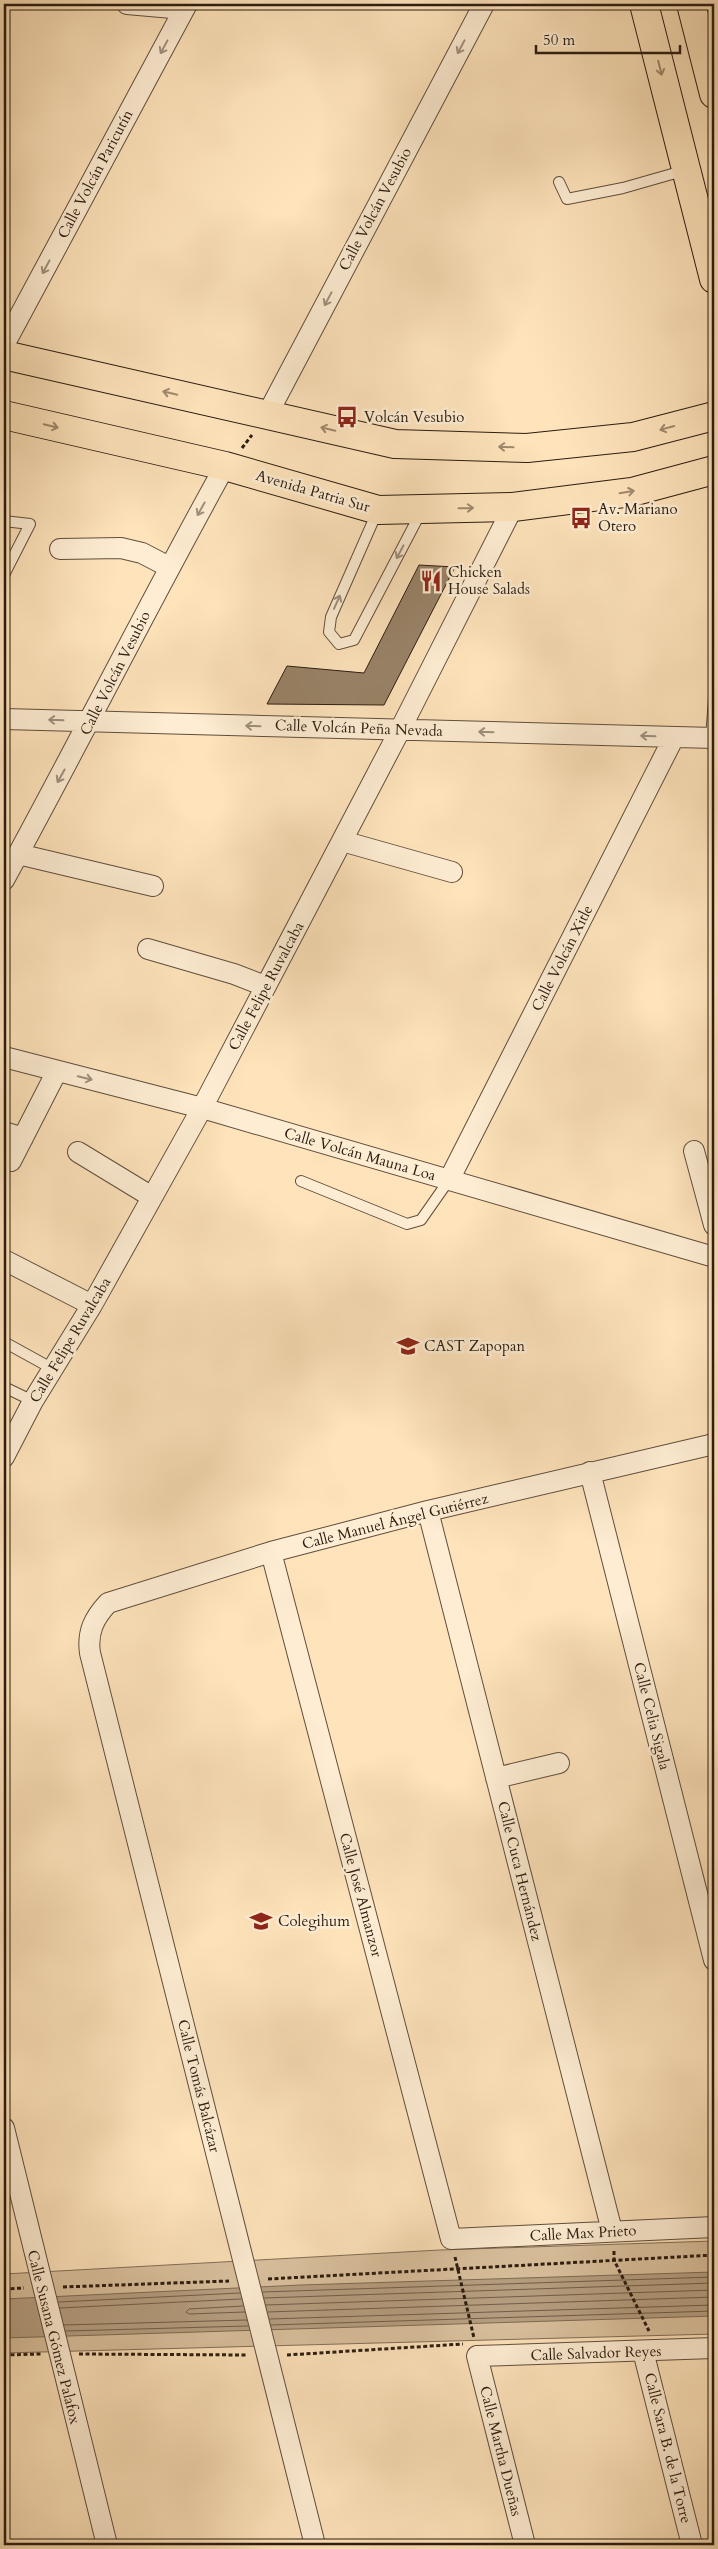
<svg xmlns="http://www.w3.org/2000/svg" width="718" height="2549" viewBox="0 0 718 2549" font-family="Cardo,serif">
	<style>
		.green { fill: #dac19e; stroke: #826e58 }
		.water { fill: #b69f81; stroke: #7e6b54 }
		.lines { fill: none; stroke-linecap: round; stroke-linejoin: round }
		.shore { stroke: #705e49; stroke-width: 1 }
		.building { fill: #998369; stroke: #2b1c11 }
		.lane-casing { stroke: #604e3c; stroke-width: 12 }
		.street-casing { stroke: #604e3c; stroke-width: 22 }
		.primary-casing { stroke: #2b1c11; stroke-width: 30 }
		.path { stroke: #2b1c11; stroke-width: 3; stroke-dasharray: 4 2.5; stroke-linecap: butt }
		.lane { stroke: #feedd3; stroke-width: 10 }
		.street { stroke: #feedd3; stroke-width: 20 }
		.primary { stroke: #fee3bb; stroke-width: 28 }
		.oneway { stroke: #9f8f7c }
		.oneway2 { stroke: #9f896e }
		.labels { text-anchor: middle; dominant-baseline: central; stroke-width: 5; stroke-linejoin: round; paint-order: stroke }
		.street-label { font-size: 15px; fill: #2b1c11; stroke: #feedd3 }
		.poi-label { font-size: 15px; fill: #2b1c11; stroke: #feedd3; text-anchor: start }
	</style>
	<rect width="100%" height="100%" fill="#fee3bb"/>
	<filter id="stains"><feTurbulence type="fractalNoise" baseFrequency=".004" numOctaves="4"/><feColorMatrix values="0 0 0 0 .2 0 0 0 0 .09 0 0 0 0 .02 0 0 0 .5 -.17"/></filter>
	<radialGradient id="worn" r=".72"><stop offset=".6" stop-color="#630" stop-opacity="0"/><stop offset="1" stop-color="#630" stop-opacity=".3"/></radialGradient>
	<path class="green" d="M714,2241v93l-710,19v-79l436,-24z"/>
	<path class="water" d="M714,2272v44l-710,22v-39l297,-14z"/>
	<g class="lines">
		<path class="shore" d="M263,2292l451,-15
			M264,2298l450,-15
			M59,2302l181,-9
			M266,2305l448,-15
			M243,2306l-54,3 -3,3 3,2 56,-2
			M60,2308l181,-9
			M268,2312l446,-15
			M270,2319l444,-14
			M64,2325l183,-5
			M271,2325l443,-14
			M66,2331l182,-5"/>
	</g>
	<path class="building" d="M419,565l36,2 -71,138 -117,-1 20,-38 77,7z"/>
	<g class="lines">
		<g class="lane-casing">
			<path id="lane" d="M559,182l8,17 56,-11 63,-18
				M378,510l-47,107 -2,15 10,12 15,-4 67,-128
				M4,521l26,3 -26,51
				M711,738l3,-39
				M301,1181l106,43 14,-4 28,-40
				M4,1342l49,27
				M4,1387l29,14"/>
		</g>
		<g class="street-casing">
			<path id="street" d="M127,4l57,5
				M4,345l183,-341
				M267,415l217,-411
				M60,549l61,-1 21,5 27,14
				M4,719l710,19
				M342,841l110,31
				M18,854l135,32
				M4,880c75,-137 145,-277 221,-414
				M148,949l86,25 31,12
				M4,1057l198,51 512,149
				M4,1132l19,6
				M694,1151l20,74
				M78,1152l74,45
				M11,1161l46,-90
				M449,1180l225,-443
				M4,1260l88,45
				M4,1457l29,-56 59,-96 110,-197 198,-378 113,-223
				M590,1472l124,488
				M428,1511l184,720
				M271,1552l180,687 263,-12
				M496,1778l63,-15
				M4,2128l103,417
				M643,2351l49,194
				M315,2545l-225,-892c-3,-21 4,-35 18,-50l163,-51 157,-41 286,-67
				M525,2545l-48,-189 237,-8"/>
		</g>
		<g class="primary-casing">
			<path id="primary" d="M644,4l70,275
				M691,4l23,90
				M4,355l391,89 132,4 106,-11 81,-21
				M4,415l221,51 153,44 135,-3 119,-15 82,-22"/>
		</g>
		<path class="path" d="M242,448l10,-13
			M614,2251v9l35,71
			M455,2257l19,81
			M268,2279l446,-24
			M63,2287l166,-6
			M4,2289l20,-1
			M79,2354l169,1
			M4,2355l37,-1
			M287,2355l176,-11"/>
		<use href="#lane" class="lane"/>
		<use href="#street" class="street"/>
		<use href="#primary" class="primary"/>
	</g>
	<defs><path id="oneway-shaft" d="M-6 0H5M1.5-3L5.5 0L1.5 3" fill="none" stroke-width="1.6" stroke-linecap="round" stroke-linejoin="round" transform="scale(1.25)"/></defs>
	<g class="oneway">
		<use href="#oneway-shaft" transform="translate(164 47) rotate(118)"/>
		<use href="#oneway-shaft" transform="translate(461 47) rotate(118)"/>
		<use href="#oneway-shaft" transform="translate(46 267) rotate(118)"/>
		<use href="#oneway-shaft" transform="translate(328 299) rotate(118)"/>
		<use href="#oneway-shaft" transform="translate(201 509) rotate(119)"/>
		<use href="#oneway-shaft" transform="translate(400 552) rotate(118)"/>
		<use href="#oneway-shaft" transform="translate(337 602) rotate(-66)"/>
		<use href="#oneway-shaft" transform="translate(56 720) rotate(-178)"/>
		<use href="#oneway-shaft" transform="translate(253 726) rotate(-178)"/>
		<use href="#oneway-shaft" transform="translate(486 732) rotate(-178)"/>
		<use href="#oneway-shaft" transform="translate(648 736) rotate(-178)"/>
		<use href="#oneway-shaft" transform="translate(61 776) rotate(119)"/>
		<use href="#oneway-shaft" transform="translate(85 1078) rotate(14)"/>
	</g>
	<g class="oneway2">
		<use href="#oneway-shaft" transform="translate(660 68) rotate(76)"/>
		<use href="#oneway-shaft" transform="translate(170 393) rotate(-167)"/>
		<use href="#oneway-shaft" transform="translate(51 426) rotate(13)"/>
		<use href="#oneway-shaft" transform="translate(667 428) rotate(165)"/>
		<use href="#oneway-shaft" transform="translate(328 429) rotate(-167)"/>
		<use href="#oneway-shaft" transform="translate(506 447) rotate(-178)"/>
		<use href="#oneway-shaft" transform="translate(627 492) rotate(-9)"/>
		<use href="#oneway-shaft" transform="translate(466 508) rotate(-1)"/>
	</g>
	<defs>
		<g id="bus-bare" transform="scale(1.725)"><path d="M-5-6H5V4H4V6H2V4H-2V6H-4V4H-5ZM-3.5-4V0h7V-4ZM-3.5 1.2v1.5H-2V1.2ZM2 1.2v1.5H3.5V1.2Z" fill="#8f2418" stroke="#feedd3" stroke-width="2.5" paint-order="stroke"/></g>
		<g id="restaurant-bare" transform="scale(1.725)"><path d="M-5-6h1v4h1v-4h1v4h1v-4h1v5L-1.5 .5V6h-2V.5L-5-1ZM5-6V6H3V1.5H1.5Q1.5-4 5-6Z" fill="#8f2418" stroke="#feedd3" stroke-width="2.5" paint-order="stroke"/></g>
		<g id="school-bare" transform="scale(1.725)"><path d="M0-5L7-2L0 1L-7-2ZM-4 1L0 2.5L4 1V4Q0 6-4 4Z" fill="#8f2418" stroke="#feedd3" stroke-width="2.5" paint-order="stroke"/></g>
	</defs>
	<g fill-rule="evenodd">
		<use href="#bus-bare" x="347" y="417"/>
		<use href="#bus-bare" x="581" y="518"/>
		<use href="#restaurant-bare" x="431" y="581"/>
		<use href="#school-bare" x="408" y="1346"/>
		<use href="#school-bare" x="261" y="1921"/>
	</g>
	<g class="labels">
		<g class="street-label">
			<text transform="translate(95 174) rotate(-62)">Calle Volcán Paricutín</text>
			<text transform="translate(375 209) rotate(-62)">Calle Volcán Vesubio</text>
			<text transform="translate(313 491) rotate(16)">Avenida Patria Sur</text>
			<text transform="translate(115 673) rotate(-63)">Calle Volcán Vesubio</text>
			<text transform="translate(359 728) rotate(2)">Calle Volcán Peña Nevada</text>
			<text transform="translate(562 958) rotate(-63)">Calle Volcán Xitle</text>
			<text transform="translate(266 986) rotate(-62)">Calle Felipe Ruvalcaba</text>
			<text transform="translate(360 1154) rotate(16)">Calle Volcán Mauna Loa</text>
			<text transform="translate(70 1340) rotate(-59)">Calle Felipe Ruvalcaba</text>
			<text transform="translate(395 1521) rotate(-14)">Calle Manuel Ángel Gutiérrez</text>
			<text transform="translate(652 1716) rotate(76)">Calle Celia Sigala</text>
			<text transform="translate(520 1871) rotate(76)">Calle Cuca Hernández</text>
			<text transform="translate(361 1895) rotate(75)">Calle José Almanzor</text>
			<text transform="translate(199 2086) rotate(76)">Calle Tomás Balcázar</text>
			<text transform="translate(583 2233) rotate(-3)">Calle Max Prieto</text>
			<text transform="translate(54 2337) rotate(76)">Calle Susana Gómez Palafox</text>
			<text transform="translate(596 2353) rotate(-2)">Calle Salvador Reyes</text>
			<text transform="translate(668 2448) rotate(76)">Calle Sara B. de la Torre</text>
			<text transform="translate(501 2451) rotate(76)">Calle Martha Dueñas</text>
		</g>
		<g class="poi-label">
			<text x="364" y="417">Volcán Vesubio</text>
			<text x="598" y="509">Av. Mariano<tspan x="598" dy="17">Otero</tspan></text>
			<text x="448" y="572">Chicken<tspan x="448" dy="17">House Salads</tspan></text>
			<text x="424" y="1346">CAST Zapopan</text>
			<text x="278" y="1921">Colegihum</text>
		</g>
	</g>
	<rect width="718" height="2549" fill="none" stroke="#fee3bb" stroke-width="20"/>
	<rect x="5" y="5" width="708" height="2539" fill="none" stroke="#2b1c11" stroke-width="2.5"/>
	<rect x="10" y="10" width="698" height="2529" fill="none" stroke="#2b1c11"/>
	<path d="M536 45v8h144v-8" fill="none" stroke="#2b1c11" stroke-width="2.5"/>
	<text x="543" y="45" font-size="15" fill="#2b1c11" stroke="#feedd3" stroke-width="4" paint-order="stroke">50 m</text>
	<rect width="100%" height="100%" filter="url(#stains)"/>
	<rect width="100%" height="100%" fill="url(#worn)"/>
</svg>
